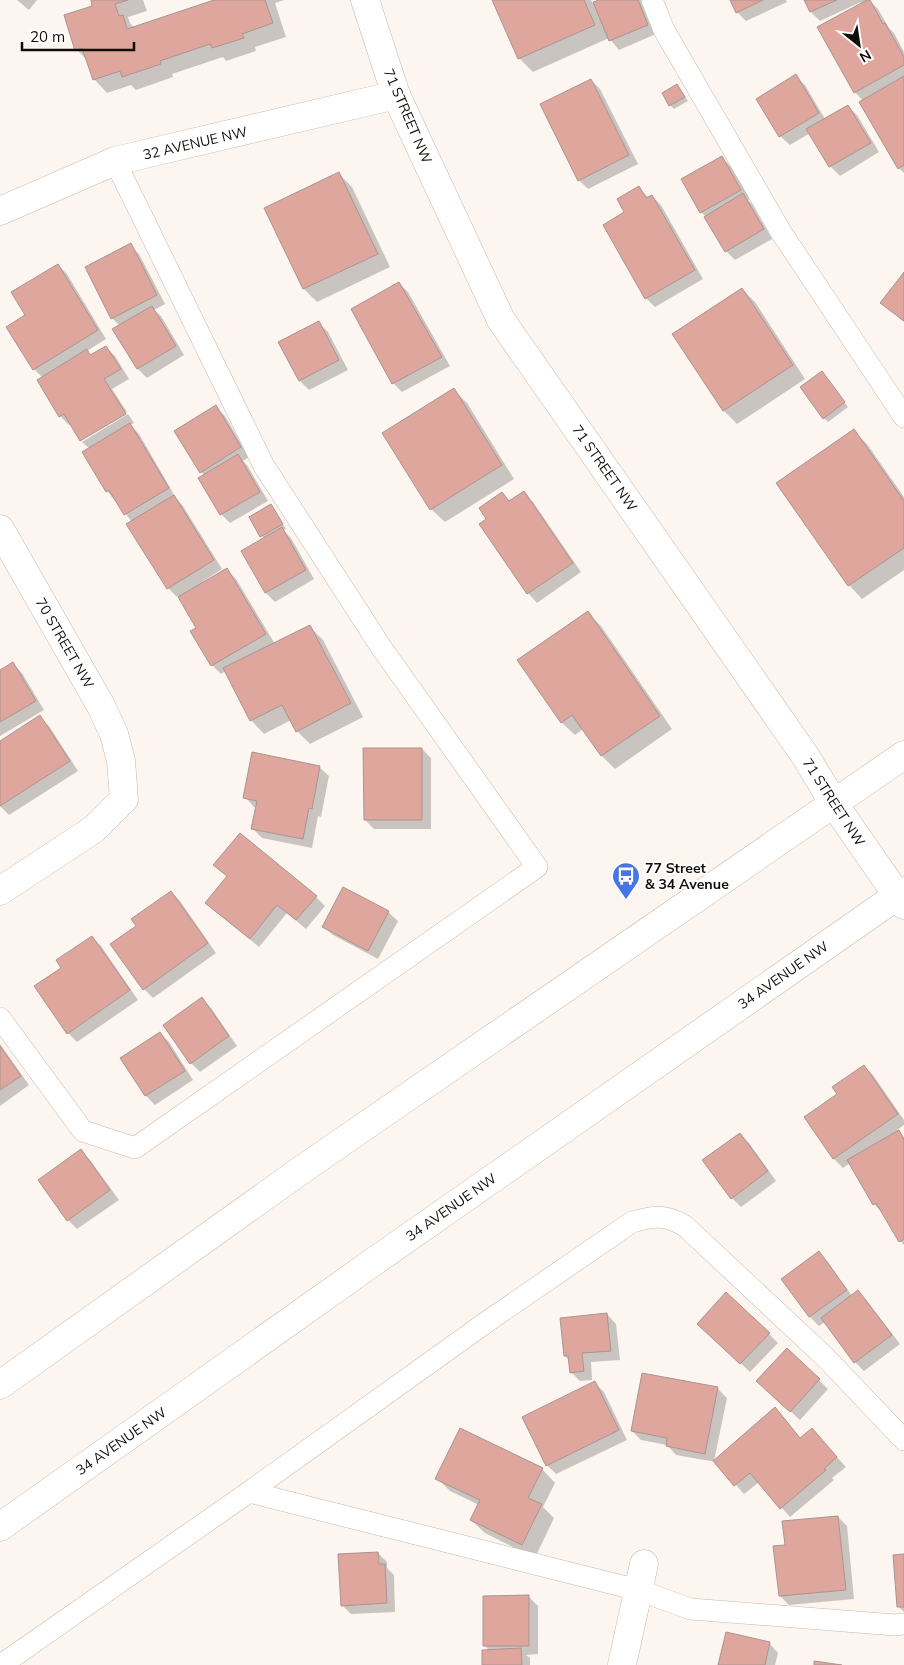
<svg xmlns="http://www.w3.org/2000/svg" width="904" height="1665" viewBox="0 0 904 1665" font-family="Mulish,sans-serif">
	<style>
		.shadow { fill: #0003 }
		.building { fill: #dfa69d; stroke: #a99490 }
		.lines { fill: none; stroke-linecap: round; stroke-linejoin: round }
		.service-casing { stroke: #c8b7ab; stroke-width: 22 }
		.minor-casing { stroke: #c8b7ab; stroke-width: 29 }
		.tertiary-casing { stroke: #c8b7ab; stroke-width: 29 }
		.secondary-casing { stroke: #c8b7ab; stroke-width: 29 }
		.service { stroke: #fff; stroke-width: 21 }
		.minor { stroke: #fff; stroke-width: 28 }
		.tertiary { stroke: #fff; stroke-width: 28 }
		.secondary { stroke: #fff; stroke-width: 28 }
		.labels { text-anchor: middle; dominant-baseline: central; stroke-width: 4; stroke-linejoin: round; paint-order: stroke }
		.street-label { font-size: 14px; fill: #120d09; stroke: #fff }
		.poi-label { font-size: 14px; font-weight: bold; fill: #120d09; stroke: #fff; text-anchor: start }
	</style>
	<rect width="100%" height="100%" fill="#fdf6f0"/>
	<path class="shadow" d="M17,0h20l-8,10z
		M92,0h51l4,11 -19,6 2,6 4,5 83,-28h67l-9,3 11,34 -31,10 1,4 -30,10 -3,-4 -51,17 1,3 -37,13 -5,-5 -24,8 -13,-14 -6,-18 -11,-11 17,-44z
		M494,0h97l2,4 9,-4h40l14,34 -37,16 -10,-12 -76,34 -14,-14z
		M731,0h55l1,2 -41,19 -9,-9z
		M805,0h64l9,9 11,19 5,5 10,19v121l-5,-5 -36,-67 -8,-9 6,-90 -41,19 -9,-9z
		M795,76l10,9 20,34 23,-13 9,9 22,37 -39,24 -10,-10 -20,-33 -20,12 -10,-9 -22,-37z
		M591,80l9,9 38,75 -50,25 -9,-9z
		M677,85l11,16 -14,8 -4,-4z
		M722,157l9,10 19,32 -2,1 4,4 20,35 -37,21 -9,-9 -21,-35 -4,-4z
		M339,174l13,13 38,80 -73,35 -13,-13z
		M639,188l9,9 4,-1 9,9 42,74 -48,28 -9,-9 -20,-85z
		M130,245l9,9 26,50 -11,6 7,6 23,39 -37,23 -9,-9 -18,-43 -8,-8z
		M58,265l9,9 39,65 -19,12 4,5 15,-9 9,9 14,23 -17,10 15,23 -45,27v2l-11,-17 -2,1 -9,-9 -17,-38 -9,-9 -8,-53z
		M904,274v48l-22,-19z
		M399,283l9,9 42,74 -48,26 -9,-9z
		M742,289l13,13 50,77 -68,45 -13,-13 -50,-77z
		M319,323l9,9 20,38 -39,20 -9,-9 -20,-39z
		M826,377l22,30 -20,15 -4,-4z
		M453,389l14,14 47,76 -69,43 -14,-13z
		M216,407l9,9 24,41 -6,4 4,4 21,36 -38,22 -9,-9 -17,-39 -3,-3z
		M128,414l6,9 -4,2 9,9 37,64 7,8 39,63 -20,13 1,2 24,-14 9,9 39,65 35,-17 13,13 40,77 -53,27 -13,-13 -6,-11 -27,14 -13,-14 -25,-49 -5,3 -9,-9 -14,-37 -20,-32 -1,1 -9,-9 -36,-66 -25,-31 -17,-42 -8,-7z
		M854,431l13,13 37,53v73l-42,29 -13,-14z
		M524,493l9,9 48,70 -44,31 -9,-10 -48,-69 8,-5 14,-25 8,8z
		M271,506l4,4 11,19 -3,1 8,8 23,41 -39,23 -9,-9 -2,-54 -14,-22z
		M588,613l13,13 71,103 -57,40 -13,-13 -19,-27 -8,6 -14,-13z
		M13,664l9,9 22,37 -44,26v-65z
		M40,717l9,9 29,45 -69,44 -9,-9v-64z
		M422,749l9,9v71h-57l-9,-9z
		M319,767l10,9 -8,41 -3,-1 -6,32 -50,-10 -9,-9 4,-22h-3l-9,-10z
		M215,865l101,32 9,9 -19,23 -19,-16 -28,34 -52,-44 21,-26z
		M171,892l9,9 36,52 -63,45 -9,-9 -7,-63z
		M388,912l10,9 -20,38 -45,-24 -10,-9z
		M92,937l9,9 37,54 -61,42 -9,-9 -5,-65z
		M202,999l9,9 26,38 -37,26 -9,-9z
		M160,1033l9,9 24,38 -38,25 -9,-9 -25,-38z
		M0,1044l29,41 -29,21z
		M864,1066l9,9 31,45v5l-7,5 7,7v108l-4,-4 -17,-28 -9,-9 -24,-41 -7,5 -9,-9 -28,-42 32,-22z
		M740,1134l9,9 27,38 -35,26 -9,-9z
		M81,1151l9,9 29,40 -42,29 -9,-9z
		M818,1253l10,9 24,34 6,-4 9,9 33,43 -36,27 -9,-9 -30,-40 -6,4 -9,-9 -27,-38z
		M607,1314l9,10 4,36 -29,2 1,18 -12,1 -9,-9 -1,-11 -5,-5z
		M708,1333l61,1 9,9 -28,29z
		M819,1380l9,9 -28,31 -33,-30z
		M595,1383l9,9 23,48 -71,34 -9,-9z
		M717,1388l10,10 -13,63 61,-52 26,30 11,-9 34,37 -14,11 2,2 -44,37 -31,-35 -15,12 -28,-32 -40,-7 -9,-10 -26,-5 -9,-9z
		M542,1469l13,14 -12,24 11,11 -19,40 -50,-25 -14,-13 8,-15 -29,-14 -13,-13z
		M838,1517l9,9 7,73 -65,6 -9,-9 6,-50z
		M378,1553l9,9v6l7,7 1,37 -44,2 -9,-9z
		M904,1555v57l-5,-5z
		M529,1597l9,9v48l-12,1 4,3v7h-46l6,-14 -6,-6z
		M769,1643l9,10 -3,12h-55z"/>
	<path class="building" d="M91,0h37l-13,4 4,12 4,-1 4,14 87,-29h51l8,23 -31,11 2,4 -32,10 -2,-4 -50,17 1,3 -39,13 -2,-6 -27,9 -11,-32 -7,3 -11,-36 28,-9z
		M492,0h92l11,25 -77,34z
		M599,0h39l10,25 -39,16 -16,-39z
		M730,0h33l-27,13z
		M804,0h33l-27,12z
		M867,0h3l13,24 2,-1 19,34v8l-50,28 -37,-66z
		M796,74l23,39 -40,24 -23,-38z
		M904,76v89l-6,4 -39,-67z
		M591,79l38,76 -51,26 -38,-77z
		M677,84l8,13 -16,9 -7,-13z
		M848,105l23,38 -42,24 -23,-38z
		M722,156l19,34 -41,23 -19,-34z
		M339,172l39,82 -75,35 -39,-81z
		M639,186l7,12 6,-3 43,75 -50,29 -42,-74 21,-13 -7,-13z
		M743,193l21,36 -39,23 -21,-35z
		M131,243l26,52 -46,24 -26,-52z
		M58,264l40,66 -65,40 -27,-43 19,-12 -14,-23z
		M904,272v49l-24,-18z
		M399,282l43,75 -50,27 -41,-75z
		M742,288l51,77 -70,46 -51,-77z
		M152,306l24,40 -39,23 -25,-40z
		M319,321l20,39 -40,21 -21,-39z
		M106,346l15,23 -17,10 22,35 -46,27 -16,-27 -5,3 -22,-37 50,-31 3,6z
		M822,371l23,31 -22,17 -23,-32z
		M454,388l48,77 -72,45 -48,-77z
		M216,405l25,42 -41,26 -26,-42z
		M130,423l39,65 -45,27 -15,-25 -3,2 -24,-40z
		M854,429l50,72v47l-56,38 -72,-103z
		M238,454l22,38 -40,23 -22,-37z
		M524,491l49,72 -46,31 -48,-70 7,-5 -7,-11 23,-16 7,9z
		M174,495l40,65 -47,29 -41,-65z
		M271,504l12,20 -23,13 -11,-20z
		M282,527l24,43 -41,23 -24,-42z
		M227,568l39,66 -55,32 -21,-35 6,-3 -18,-31z
		M588,611l72,105 -59,40 -29,-41 -11,8 -44,-63z
		M310,625l41,78 -55,29 -14,-27 -32,16 -27,-53z
		M13,662l23,39 -36,21v-52z
		M40,715l30,46 -70,45v-65z
		M363,748h59v72h-58z
		M252,752l68,14 -8,43 -3,-1 -6,31 -52,-10 6,-28 -14,-3z
		M240,833l77,63 -21,24 -19,-15 -27,34 -45,-36 22,-27 -14,-11z
		M343,887l46,24 -21,40 -46,-24z
		M171,891l37,52 -65,47 -33,-46 26,-18 -5,-7z
		M92,936l38,54 -63,44 -33,-48 27,-18 -5,-8z
		M202,997l27,39 -39,28 -27,-39z
		M160,1032l25,39 -40,25 -25,-38z
		M0,1046l21,30 -21,14z
		M864,1065l34,49 -65,45 -29,-42 33,-23 -5,-7z
		M899,1130l5,9v100l-5,3 -23,-39 -3,2 -26,-45z
		M740,1133l28,38 -37,28 -29,-39z
		M81,1149l29,41 -43,31 -29,-41z
		M819,1251l28,39 -38,27 -28,-38z
		M858,1290l34,45 -38,28 -33,-45z
		M726,1292l44,41 -30,31 -43,-40z
		M607,1313l4,38 -29,2 2,18 -14,2 -2,-17h-4l-4,-38z
		M787,1348l33,31 -30,33 -34,-31z
		M642,1373l76,14 -13,67 -39,-8 1,-8 -36,-7z
		M595,1381l24,49 -73,36 -24,-49z
		M775,1407l25,31 12,-10 25,29 -13,12 2,1 -46,39 -30,-36 -16,13 -21,-25z
		M460,1428l83,40 -15,30 14,6 -20,41 -52,-25 10,-20 -45,-21z
		M838,1516l8,74 -67,6 -6,-50 12,-1 -3,-24z
		M378,1552l1,12h6l2,39 -46,3 -3,-52z
		M904,1554v53h-7l-4,-52z
		M529,1595v51h-46v-50z
		M726,1632l44,10 -5,23h-47z
		M521,1648l1,17h-40v-15z
		M814,1661l28,4h-28z"/>
	<g class="lines">
		<g class="service-casing">
			<path id="service" d="M652,0l12,30 117,202 123,185
				M0,1018l83,113 52,17 402,-281 -156,-220 -117,-181 -149,-305
				M249,1492l389,98 53,19 204,16 9,-1
				M1,1665l248,-173 239,-171 144,-99c22,-6 33,-8 53,4l141,132 78,82"/>
		</g>
		<g class="minor-casing">
			<path id="minor" d="M0,211l115,-50 281,-66
				M0,529l101,177 13,28 7,27 3,38 -30,30 -94,62
				M622,1665l22,-101"/>
		</g>
		<g class="tertiary-casing">
			<path id="tertiary" d="M365,0l31,95 105,225 305,437 28,47 70,101"/>
		</g>
		<g class="secondary-casing">
			<path id="secondary" d="M0,1385l307,-219 597,-411
				M0,1527l369,-262 535,-374"/>
		</g>
		<use href="#service" class="service"/>
		<use href="#minor" class="minor"/>
		<use href="#tertiary" class="tertiary"/>
		<use href="#secondary" class="secondary"/>
	</g>
	<defs>
		<g id="bus-pin" transform="scale(1.4375)"><path d="M0 17L-7.5 6A9.5 9.5 0 1 1 7.5 6Z" fill="#4775e7" stroke="#fff"/><path d="M-5-6H5V4H4V6H2V4H-2V6H-4V4H-5ZM-3.5-4V0h7V-4ZM-3.5 1.2v1.5H-2V1.2ZM2 1.2v1.5H3.5V1.2Z" fill="#fff"/></g>
	</defs>
	<g fill-rule="evenodd">
		<use href="#bus-pin" x="626" y="876"/>
	</g>
	<g class="labels">
		<g class="street-label">
			<text transform="translate(408 116) rotate(67)">71 STREET NW</text>
			<text transform="translate(195 143) rotate(-13)">32 AVENUE NW</text>
			<text transform="translate(605 468) rotate(55)">71 STREET NW</text>
			<text transform="translate(65 643) rotate(60)">70 STREET NW</text>
			<text transform="translate(834 802) rotate(57)">71 STREET NW</text>
			<text transform="translate(783 975) rotate(-35)">34 AVENUE NW</text>
			<text transform="translate(451 1207) rotate(-35)">34 AVENUE NW</text>
			<text transform="translate(121 1441) rotate(-35)">34 AVENUE NW</text>
		</g>
		<g class="poi-label">
			<text x="645" y="868">77 Street<tspan x="645" dy="16">&amp; 34 Avenue</tspan></text>
		</g>
	</g>
	<g transform="translate(859 45) rotate(150)" stroke="#ffffff" stroke-width="4" paint-order="stroke">
	<path d="M0-4L9 19L0 12L-9 19Z" fill="#120d09"/>
	<text y="-8" font-size="14" font-weight="bold" text-anchor="middle" fill="#120d09">N</text>
	</g>
	<path d="M22 42v8h112v-8" fill="none" stroke="#120d09" stroke-width="2.5"/>
	<text x="30" y="42" font-size="15" fill="#120d09" stroke="#ffffff" stroke-width="4" paint-order="stroke">20 m</text>
</svg>
